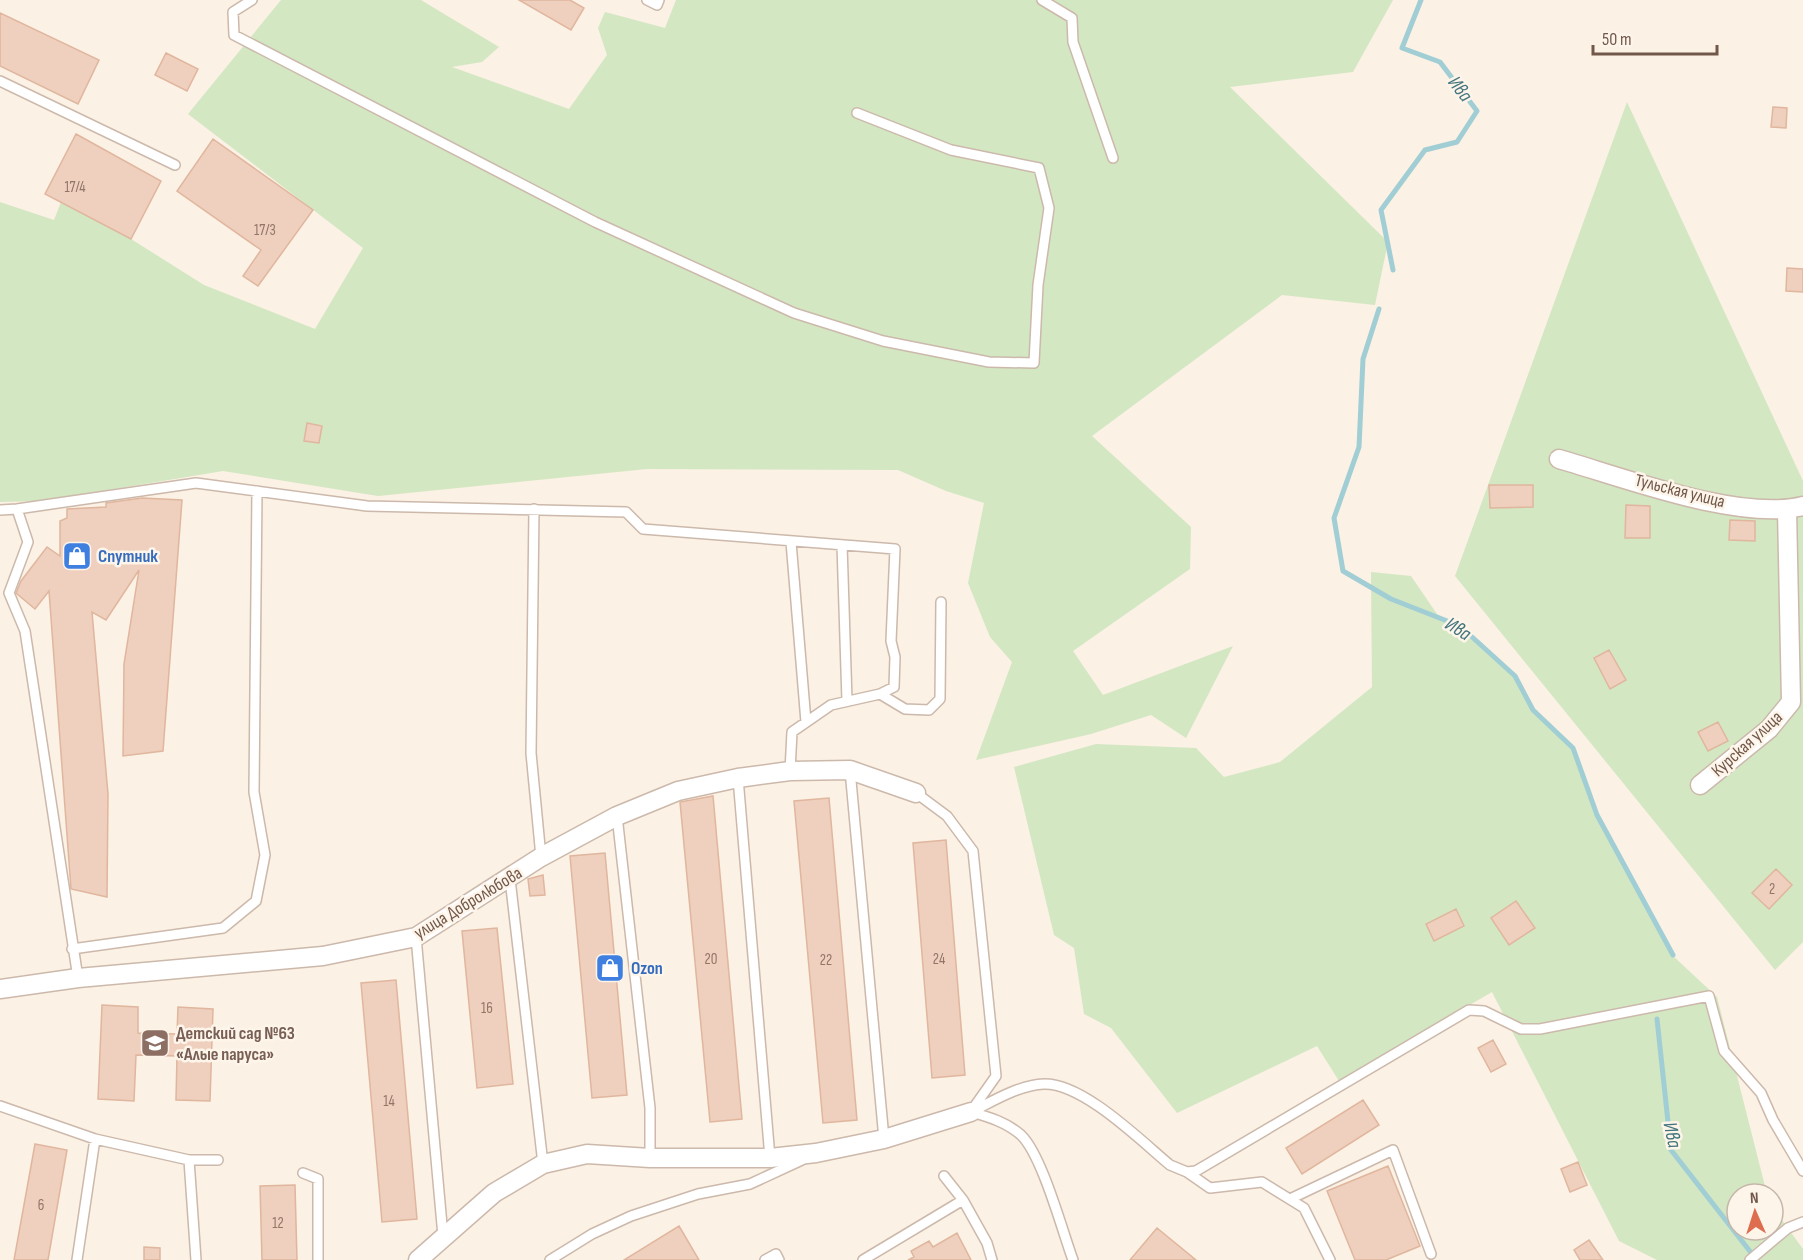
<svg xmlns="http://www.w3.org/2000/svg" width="1803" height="1260" viewBox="0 0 1803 1260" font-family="'Sofia Sans Condensed',sans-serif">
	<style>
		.green { fill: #d3e7c3 }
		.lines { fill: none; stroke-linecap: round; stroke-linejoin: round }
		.stream { stroke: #a0ced4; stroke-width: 5 }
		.building { fill: #efcfbd; stroke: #e0b69e; stroke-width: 1.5 }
		.service-casing { stroke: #ccb9ab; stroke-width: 12 }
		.minor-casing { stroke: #ccb9ab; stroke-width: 21 }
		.service { stroke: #fff; stroke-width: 9 }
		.minor { stroke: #fff; stroke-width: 18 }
		.labels { text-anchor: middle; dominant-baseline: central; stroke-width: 5; stroke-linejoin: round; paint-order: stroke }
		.number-label { font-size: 15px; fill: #917668 }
		.street-label { font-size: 18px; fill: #72584b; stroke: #fef5ea }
		.shop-label { font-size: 18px; font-weight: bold; fill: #366cbe; stroke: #fef5ea; text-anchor: start }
		.education-label { font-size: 18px; font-weight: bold; fill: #785e54; stroke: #fef5ea; text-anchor: start }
		.water-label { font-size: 20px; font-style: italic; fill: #43757d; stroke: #fef5ea }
	</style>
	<rect width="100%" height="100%" fill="#fbf1e4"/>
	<path class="green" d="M281,0h140l78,47 -17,15 -30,5 117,42 38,-54 -9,-27 7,-16 60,16 11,-28h717l-40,72 -123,15 158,155 -13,63 -93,-10 -190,141 99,91 -1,42 -117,82 30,44 130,-49 -47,92 -35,-23 -60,19 -115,26 36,-98 -22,-25 -22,-54 16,-80 -38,-12 -48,-21 -251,-1 -269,27 -155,-25 -181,30 -42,1v-300l54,18 7,-18 70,37 73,46 111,44 48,-81 -175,-134z
		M1627,102l176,379v461l-28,28 -320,-394z
		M1371,572l40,4 28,41 21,9 55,50 18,34 40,38 24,67 75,140 45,42 50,197h-30v36h36v-22l30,41v11h-146l-38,-19 -127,-249 -153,89 -22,-35 -140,67 -66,-85 -27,-14 -10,-66 -20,-13 -40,-168 82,-23 100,4 28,29 56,-15 92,-75z"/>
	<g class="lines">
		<path class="stream" d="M1393,270l-12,-60 44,-60 32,-8 20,-31 -37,-49 -38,-14 19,-48
			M1379,309l-16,50 -4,88 -25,71 9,53 48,28 69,27 55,50 18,34 40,38 24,67 76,140
			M1657,1019l14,131 85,109"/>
	</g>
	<path class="building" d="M519,0h51l14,8 -13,22z
		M0,13l99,47 -21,44 -78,-38z
		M166,53l32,16 -11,22 -32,-16z
		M1773,107l14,1 -1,20 -15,-1z
		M76,134l85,47 -30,58 -86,-45z
		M213,139l100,71 -55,76 -15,-10 18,-26 -84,-59z
		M1787,268l16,1v23l-17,-1z
		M307,423l15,3 -3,17 -15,-2z
		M1489,485h44v22l-43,1z
		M142,498l40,2 -19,251 -40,5 1,-92 15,-94 -33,50 -14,-8 16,182 -1,103 -36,-8 -22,-298 -14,18 -19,-16 5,-12 26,-34 13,9v-35l7,-3v-9l39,-2v-4z
		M1626,505l24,1v32h-25z
		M1730,520l25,1v20l-26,-1z
		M1609,650l17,30 -16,9 -16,-31z
		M1718,722l10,19 -20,10 -10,-19z
		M713,796l29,323 -32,3 -30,-320z
		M829,798l28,322 -34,3 -29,-322z
		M946,840l19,235 -33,3 -19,-235z
		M605,853l22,242 -35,3 -22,-242z
		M1776,869l16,16 -23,24 -17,-16z
		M543,875l2,20 -15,1 -2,-17z
		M1516,901l19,27 -26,17 -18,-27z
		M1456,909l8,17 -30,15 -8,-17z
		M497,928l16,156 -36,4 -15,-157z
		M396,980l21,239 -35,3 -21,-239z
		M102,1005l36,2v26l39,1 1,-27 35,2 -3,92 -34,-1 1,-44 -41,-1 -2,46 -36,-2z
		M1493,1040l13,24 -15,8 -13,-24z
		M1363,1100l16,25 -77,49 -16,-26z
		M35,1144l32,6 -19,110h-34z
		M1578,1162l9,23 -17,7 -9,-23z
		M1388,1166l32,80 -34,14h-31l-28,-69z
		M295,1185l2,75h-35l-2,-74z
		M679,1226l20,34h-75z
		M1157,1228l39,32h-66z
		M957,1233l14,27h-63l6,-3 -3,-6 18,-10 4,6z
		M1589,1240l14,20h-23l-6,-10z
		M144,1247l16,1v12h-16z"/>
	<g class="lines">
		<g class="service-casing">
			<path id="service" d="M252,0l-19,12 1,23 361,187 199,91 89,28 106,21 45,1 4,-78 11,-77 -10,-40 -88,-18 -94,-37
				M647,0l10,5 2,-5
				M1042,0l30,18 1,24 40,116
				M0,81l175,84
				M17,509l179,-26 171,23 259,6 17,17 252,20 -4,92 4,16 -1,30 -14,7 -49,11 -39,27 -2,39
				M534,509l-3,244 10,104
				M0,510l17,-1 11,33 -19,51 16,38 53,347
				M791,542l15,180
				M842,545l5,156
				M880,694l25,15 24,1 11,-11 1,-97
				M850,770l34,369
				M738,778l32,380
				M916,793l31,23 26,35 23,225 -24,34
				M617,816l33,292v50
				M510,879l33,285
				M416,937l27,299
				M72,949l151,-21 33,-27 9,-46 -11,-63 3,-301
				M0,1106l95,33 94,21 7,100
				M971,1112c22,-11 48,-27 73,-28 39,-1 96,56 126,81l17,7 9,-1 273,-161 15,1 37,18h19l169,-33 15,55 37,42 12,27 30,51
				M971,1112c18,5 35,10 50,23 21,20 41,95 52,125
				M189,1160h29
				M1187,1172l23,16 52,-6 42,26 26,52
				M303,1173l15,6v81
				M944,1176l19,24
				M1290,1199l103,-49 38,104
				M77,1260l18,-121
				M550,1260l42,-26 39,-18 67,-22 52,-10 52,-24
				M765,1260l11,-6 3,6
				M863,1260l100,-60 24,43 5,17
				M1750,1260l38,-32 15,-6"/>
		</g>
		<g class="minor-casing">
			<path id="minor" d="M1559,459c63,18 181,63 244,47
				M1700,785l69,-56 22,-27 -4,-192
				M0,989l78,-11 245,-22 93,-19 125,-80 76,-41 61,-25 60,-13 52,-7 60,-1 66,23
				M418,1260l76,-67 49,-29 44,-10 63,4h120l46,-5 68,-14 87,-27"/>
		</g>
		<use href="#service" class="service"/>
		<use href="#minor" class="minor"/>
	</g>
	<defs>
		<g id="shop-square" transform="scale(1.5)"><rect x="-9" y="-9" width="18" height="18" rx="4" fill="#3f7fe0" stroke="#fef5ea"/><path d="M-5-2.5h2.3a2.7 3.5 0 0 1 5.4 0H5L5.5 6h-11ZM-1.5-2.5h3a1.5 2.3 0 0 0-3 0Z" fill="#fff"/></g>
		<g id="school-square" transform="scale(1.5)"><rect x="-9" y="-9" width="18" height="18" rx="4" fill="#8d6e63" stroke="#fef5ea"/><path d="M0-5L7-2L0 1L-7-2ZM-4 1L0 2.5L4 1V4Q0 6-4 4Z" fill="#fff"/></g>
	</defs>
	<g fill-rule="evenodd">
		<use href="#shop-square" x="77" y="556"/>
		<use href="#shop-square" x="610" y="968"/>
		<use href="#school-square" x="155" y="1043"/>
	</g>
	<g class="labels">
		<g class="number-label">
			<text x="75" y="187">17/4</text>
			<text x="265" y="230">17/3</text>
			<text x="1772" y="889">2</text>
			<text x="711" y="959">20</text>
			<text x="939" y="959">24</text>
			<text x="826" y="960">22</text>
			<text x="487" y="1008">16</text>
			<text x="389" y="1101">14</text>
			<text x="41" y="1205">6</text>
			<text x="278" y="1223">12</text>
		</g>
		<g class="street-label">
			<text transform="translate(1680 491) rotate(14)">Тульская улица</text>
			<text transform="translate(1747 744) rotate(-42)">Курская улица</text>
			<text transform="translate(468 903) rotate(-31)">улица Добролюбова</text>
		</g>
		<g class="shop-label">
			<text x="98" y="556">Спутник</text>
			<text x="631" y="968">Ozon</text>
		</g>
		<g class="education-label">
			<text x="176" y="1033">Детский сад №63<tspan x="176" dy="21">«Алые паруса»</tspan></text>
		</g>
		<g class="water-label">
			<text transform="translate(1460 89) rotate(53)">Ива</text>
			<text transform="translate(1458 629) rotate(32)">Ива</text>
			<text transform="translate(1672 1135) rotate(78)">Ива</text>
		</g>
	</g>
	<g transform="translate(1755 1212) rotate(357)"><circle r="28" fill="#fef5ea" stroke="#c6b6aa" stroke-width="1.5"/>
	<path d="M0-4.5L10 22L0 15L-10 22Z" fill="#de6c4f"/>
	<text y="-9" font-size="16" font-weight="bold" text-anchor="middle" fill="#72584b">N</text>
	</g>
	<path d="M1593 45v9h124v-9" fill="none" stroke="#72584b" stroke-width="3"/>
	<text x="1602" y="45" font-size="18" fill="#72584b" stroke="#fef5ea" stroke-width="4.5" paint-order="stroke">50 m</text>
</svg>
